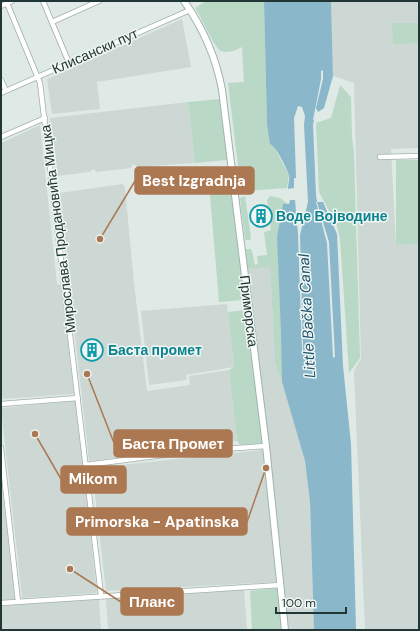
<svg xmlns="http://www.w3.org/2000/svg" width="420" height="631" viewBox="0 0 420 631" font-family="'DM Sans',sans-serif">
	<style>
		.built { fill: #cdd8d5 }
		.green { fill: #b9d9c6 }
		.water { fill: #8ab7ca }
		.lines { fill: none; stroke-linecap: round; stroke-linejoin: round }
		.street-casing { stroke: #a2b0ad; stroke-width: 6 }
		.secondary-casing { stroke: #9fb4af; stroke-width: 8 }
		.street { stroke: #fff; stroke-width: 4.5 }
		.secondary { stroke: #fff; stroke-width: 6 }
		.labels { text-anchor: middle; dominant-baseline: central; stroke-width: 3; stroke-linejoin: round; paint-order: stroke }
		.street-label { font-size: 14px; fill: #213735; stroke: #eff6f3 }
		.culture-label { font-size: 14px; font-weight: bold; fill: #0d838f; stroke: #eff6f3; text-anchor: start }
		.water-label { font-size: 15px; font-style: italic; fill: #21566e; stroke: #eff6f3 }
		.leader { fill: none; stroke: #ac7852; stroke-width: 1.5 }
		.callout-dot { fill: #ac7852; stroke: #eff6f3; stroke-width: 1.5 }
		.callout { fill: #ac7852; stroke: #ac7852; stroke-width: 1.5 }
		.callout-label { font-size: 15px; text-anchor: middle; font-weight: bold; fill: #fff }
	</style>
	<rect width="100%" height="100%" fill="#dfe9e6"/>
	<path class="built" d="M331,1h88v147l-28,1 5,96 23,-1v386h-54l-11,-259 7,-13 -7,-275 -21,-7z
		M182,19l9,48 -94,15 3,27 -48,5 -5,-35z
		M188,102l7,61 -57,4 -5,-3 -2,4 -35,4 -2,-3 -5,3 -31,4 -8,-58z
		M40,125l17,159 4,1 13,109 -73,5v-256z
		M123,184l2,4 9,95 13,108 43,-6 -1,-9 40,-6 8,71 -39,4v3l-109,13 -30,-268z
		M270,266l5,97 7,19 23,79 5,41 4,128h-27l-40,-361z
		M227,304l7,63 -48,8 1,5 -38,5 -8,-74z
		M76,401l21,192 -75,5 -21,-190z
		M263,450l13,132 -170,9 -14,-123z
		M1,475l14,124 -14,1z
		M244,590l3,40h-139l-2,-32z
		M99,599l2,31h-100v-24z"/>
	<path class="green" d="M206,1h58l3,123 6,21 16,30 -2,13 -45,3 -1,-1 -13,-107 16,-1 -2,-35c-6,3 -13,7 -21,4 -6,-2 -20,-35 -26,-43z
		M392,23h27v20l-26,1z
		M340,85l11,12 1,39 2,17 6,205 -11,15 -9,-134 -3,-13 -18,-34 -3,-69 15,-5z
		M220,99l7,61 -32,3 -7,-61z
		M396,160h23v84l-23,1z
		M224,170l5,3 15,124 -2,3 -23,2 -11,-131z
		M245,196l6,42 -1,2h-3l-2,-1 -5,-41z
		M270,196l10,2 8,6h-5l-1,178 -7,-19 -5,-96 -23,2 -1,-20h5l1,2 3,14 3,-1 -1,-8 10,-1 -3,-23 7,-2 -4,-30z
		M244,310l2,3 16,130 -22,2 -3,-4 -8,-71 5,-3 -6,-55z
		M277,588l5,42h-30l-2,-39z"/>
	<path class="water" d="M264,1h67l2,75 -9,32 -6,4 -2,-4 7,-29v-9l-2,1v8l-8,41h1l-1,5 3,70 1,7h-1l11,41 6,115 2,-1 -6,-115 -12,-40h6l14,32 6,132 8,78 5,186h-42l-4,-128 -5,-41 -23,-79 -1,-50 -4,-95 6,-33h6l1,-4h5l3,34 4,116h1l-3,-115 8,-33 -4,-77 1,-9 -3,-9 -4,-1 -4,12 2,60h-2v10l-6,1c0,-5 2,-10 1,-14 -2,-6 -13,-29 -19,-31l-3,-20z"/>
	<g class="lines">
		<g class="street-casing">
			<path id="street" d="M43,1l26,62
				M7,3l33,80 61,512
				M1,6l11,-5
				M52,22l47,-21
				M1,80l5,11
				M1,93l189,-83
				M1,137l44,-19
				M380,157l39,-1
				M1,404l77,-6
				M1,448l17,154
				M86,465l108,-14 72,-5
				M1,603l279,-18"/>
		</g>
		<g class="secondary-casing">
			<path id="secondary" d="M184,1c19,27 32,56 38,89l44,356 19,184"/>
		</g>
		<use href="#street" class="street"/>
		<use href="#secondary" class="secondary"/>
	</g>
	<defs>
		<g id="building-ring" transform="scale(1.15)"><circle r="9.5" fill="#eff6f3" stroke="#0f9aa8" stroke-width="1.5"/><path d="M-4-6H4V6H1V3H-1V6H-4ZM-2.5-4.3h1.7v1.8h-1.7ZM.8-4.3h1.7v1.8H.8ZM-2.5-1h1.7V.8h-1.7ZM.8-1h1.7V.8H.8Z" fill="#0f9aa8"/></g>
	</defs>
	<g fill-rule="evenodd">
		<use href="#building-ring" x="261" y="216"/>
		<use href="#building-ring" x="92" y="350"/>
	</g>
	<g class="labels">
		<g class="street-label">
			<text transform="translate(95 51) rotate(-24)">Клисански пут</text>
			<text transform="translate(58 229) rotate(-97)">Мирослава Продановића Мицка</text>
			<text transform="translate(249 311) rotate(83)">Приморска</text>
		</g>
		<g class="culture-label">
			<text x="276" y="216">Воде Војводине</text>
			<text x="108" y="350">Баста промет</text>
		</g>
		<g class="water-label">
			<text transform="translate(307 316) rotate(-93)">Little Bačka Canal</text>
		</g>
	</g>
	<path class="leader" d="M100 239L135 181M87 374L114 443M35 434L61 479M266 468L247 522M70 569L121 602"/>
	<g class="callout-dot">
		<circle cx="100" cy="239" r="4"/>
		<circle cx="87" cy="374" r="4"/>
		<circle cx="35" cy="434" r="4"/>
		<circle cx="266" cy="468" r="4"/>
		<circle cx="70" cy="569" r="4"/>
	</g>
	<g class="callout">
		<rect x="135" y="167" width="119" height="27" rx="4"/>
		<rect x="114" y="430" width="118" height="27" rx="4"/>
		<rect x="61" y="466" width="65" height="27" rx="4"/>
		<rect x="67" y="508" width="180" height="27" rx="4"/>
		<rect x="121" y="588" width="62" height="27" rx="4"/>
	</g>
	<g class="callout-label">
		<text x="194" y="186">Best Izgradnja</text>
		<text x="173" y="449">Баста Промет</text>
		<text x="93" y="484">Mikom</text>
		<text x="157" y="527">Primorska - Apatinska</text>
		<text x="152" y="607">Планс</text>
	</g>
	<rect width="420" height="631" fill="none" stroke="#213735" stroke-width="4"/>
	<path d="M276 607v6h70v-6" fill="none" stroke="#213735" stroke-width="2"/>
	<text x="282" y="607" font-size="12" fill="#213735" stroke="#eff6f3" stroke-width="3" paint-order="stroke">100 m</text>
</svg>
